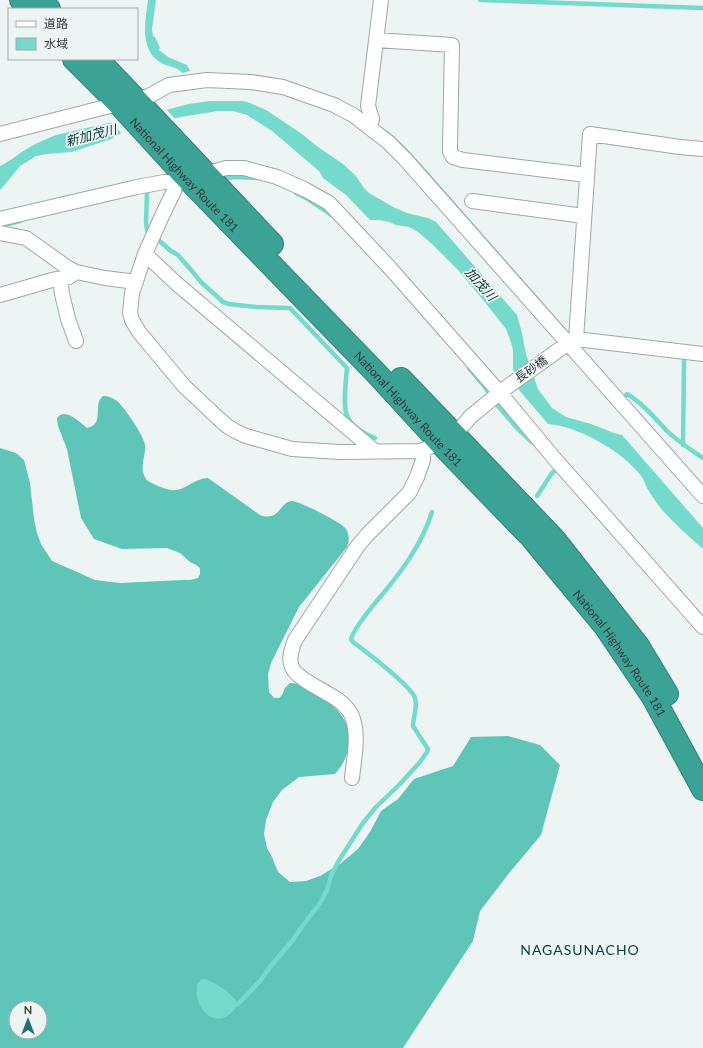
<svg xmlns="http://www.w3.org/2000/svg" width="703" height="1048" viewBox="0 0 703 1048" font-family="Lato,'Noto Sans JP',sans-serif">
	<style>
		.forest { fill: #5fc5b8; fill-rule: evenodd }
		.water { fill: #75dacc }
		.pier { fill: #edf5f4 }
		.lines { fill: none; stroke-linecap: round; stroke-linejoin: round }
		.stream { stroke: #75dacc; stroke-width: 4.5 }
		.street-casing { stroke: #9ea6a5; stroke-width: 16 }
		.highway-casing { stroke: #397e75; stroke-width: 24 }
		.street { stroke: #fff; stroke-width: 14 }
		.highway { stroke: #3ba396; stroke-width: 22 }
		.labels { text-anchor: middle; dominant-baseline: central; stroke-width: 3.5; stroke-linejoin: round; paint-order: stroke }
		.street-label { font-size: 12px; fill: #353837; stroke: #edf5f4 }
		.water-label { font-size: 13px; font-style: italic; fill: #063833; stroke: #edf5f4 }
		.quarter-label { font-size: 14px; letter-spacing: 1px; fill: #003f39; stroke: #edf5f4 }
	</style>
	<rect width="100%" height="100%" fill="#edf5f4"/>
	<path class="forest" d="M103,396c6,0 10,2 14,5 8,7 27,35 28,44 1,6 -2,13 -2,19 -1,4 0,11 3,15 3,4 19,10 25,11 14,2 23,-12 37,-12l52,37c20,7 19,-13 32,-14 7,0 51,22 54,28 4,6 3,13 1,18l-48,60 -28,56 -3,11 1,18 5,6h5l3,-3 3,-7 5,-5c10,0 22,8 31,13 23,16 37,37 23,65 -2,5 -6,9 -9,13l-36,3 -17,13 -9,12 -7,18 -2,14 3,14 5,9 6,15 12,10 16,-1 14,-5 20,-12 18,-15 12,-17 11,-21 17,-12 16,-20 39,-13 18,-29 37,-1 32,9 20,20 -19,70 -31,37 -30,39 -7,30 -70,107h-403v-600l16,5 8,7 6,23 4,36 3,14 4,11 11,17 43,19 25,3 63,-3h7l8,-2 2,-4v-6l-4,-3 -6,-3 -10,-9 -13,-5 -45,1 -28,-10 -13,-21 -14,-69 -9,-23 -1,-8c8,-11 22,4 30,10 15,-3 9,-17 12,-27 1,-2 3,-4 4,-5zM16,1008h24v24h-24z"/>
	<path class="water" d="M148,0h8l-4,29 1,7 2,1 5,11 -1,2 9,7 19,8 3,6 -8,2c-4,-6 -13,-6 -19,-9 -24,-13 -18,-41 -15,-64z
		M210,101h33l7,2 16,7 36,24 16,13 25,17 12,11 9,13 5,5 26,15 12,5 21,5 8,4 81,93 5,18 4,21 12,35 14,19 14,9 25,7 23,9 8,2 81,93v21c-14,-12 -28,-25 -40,-38 -6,-7 -11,-15 -16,-23 -2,-4 -3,-8 -5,-11 -18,-25 -64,-51 -94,-53l-29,-34 -6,-21v-19l-2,-8 -5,-13 -22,-28 -26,-31 -27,-27 -13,-11 -9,-5 -13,-2 -7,-3 -10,-2h-9l-24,-25 -23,-17 -4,-7 -47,-40 -25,-16 -14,-4h-15l-37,6 -58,15 -12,7 -39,13 -25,2 -11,2 -16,10 -13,16 -7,8v-24c11,-5 19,-13 30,-19 8,-5 17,-8 26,-12l114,-26 18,-5z
		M376,124c18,9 32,26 45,40l145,165 -3,3 -172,-189z
		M202,979c8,-1 34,17 36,25 -3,5 -7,10 -11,12 -13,8 -26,-4 -29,-16 -2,-5 -1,-11 -1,-16z"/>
	<path class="pier" d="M165,108l12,13 -54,14 -13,-14z"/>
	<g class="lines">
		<path class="stream" d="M480,0l223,8
			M226,178l10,-1 21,1
			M147,192l-1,30 1,8 24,21 7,4 13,15 10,12 22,20 6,2 27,3 34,1 57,60c-1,12 -5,40 1,50 5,9 17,16 27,20
			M296,193l10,5 27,18
			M0,226l20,-5
			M469,368l16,19 12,18 21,24 14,13
			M623,398l4,-4c15,9 27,23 39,36 11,11 24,19 37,28
			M683,445l1,-84
			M537,496l15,-23 6,-5
			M233,1005l5,-1 22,-23 10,-14 22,-26 9,-13 19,-25 7,-13 4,-14 7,-14 25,-39 13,-16 24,-23 20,-22 7,-10 1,-3 -2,-3 -13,-20c0,-9 5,-19 2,-28 -4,-12 -50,-47 -62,-56l-2,-3c4,-13 21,-32 30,-43 21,-25 41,-52 51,-84"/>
		<g class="street-casing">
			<path id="street" d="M376,40l76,5 -2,102v5l3,5 10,3 124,15
				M370,127l2,-8 -4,-13 13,-106
				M0,134l149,-38 20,-11 38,-5 44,2 32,5 51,18 19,10 35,27 17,17 298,337
				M176,182l-2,9 -13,27 -16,36 -13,39 -2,20 2,7 7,12 45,54 34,32 9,8 8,5 11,5 46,13 48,3 80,-1c17,-6 40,-19 50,-34l33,-27 57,-41 16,-10 127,15
				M472,201l112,15
				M0,219l137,-32 27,-5h12l50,-14h18l33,9 29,13 23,13 61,65 109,124 55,66 149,169
				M0,233l26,5 42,30 8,4 29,6 31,4
				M145,254l32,30 199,168
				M60,279l2,15 6,25 8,22
				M0,295l52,-15 17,-3 7,-5
				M576,339l14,-205 90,13 23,2
				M352,778c2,-20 8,-45 -1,-64 -9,-17 -35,-25 -49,-36 -4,-3 -9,-7 -10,-11 -4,-8 0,-19 3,-27l62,-93 10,-12 42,-42 8,-16 6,-17v-10"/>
		</g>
		<g class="highway-casing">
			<g id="highway">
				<path d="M21,0l8,9"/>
				<path d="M40,0l9,9"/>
				<path id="s1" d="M74,59l45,45 63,69 195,201 66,72 89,92 73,88 48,71 50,92"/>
				<path d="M97,59l45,47 130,138"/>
				<path d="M401,379l153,160 84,107 29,48"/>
			</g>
		</g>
		<use href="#street" class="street"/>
		<use href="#highway" class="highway"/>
	</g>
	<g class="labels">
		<g class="street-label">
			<text stroke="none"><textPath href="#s1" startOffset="160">National Highway Route 181</textPath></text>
			<text transform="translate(531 369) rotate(-35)">長砂橋</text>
			<text stroke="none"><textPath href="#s1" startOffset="484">National Highway Route 181</textPath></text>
			<text stroke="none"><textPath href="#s1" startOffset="808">National Highway Route 181</textPath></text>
		</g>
		<g class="water-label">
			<text transform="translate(91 135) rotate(-14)">新加茂川</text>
			<text transform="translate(481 284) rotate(48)">加茂川</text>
		</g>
		<g class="quarter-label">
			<text x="580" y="949">NAGASUNACHO</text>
		</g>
	</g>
	<rect x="8" y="8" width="130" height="52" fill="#edf5f4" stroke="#a3a9a8"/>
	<rect x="16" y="21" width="20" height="6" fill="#ffffff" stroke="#a3a9a8"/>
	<text x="44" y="28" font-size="12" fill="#353837">道路</text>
	<rect x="16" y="38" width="20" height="12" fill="#75dacc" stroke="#a3a9a8"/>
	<text x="44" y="48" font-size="12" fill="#353837">水域</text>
	<g transform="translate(28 1020)"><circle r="19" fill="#edf5f4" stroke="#a3a9a8"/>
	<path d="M0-3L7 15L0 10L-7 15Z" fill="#276f66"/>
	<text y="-6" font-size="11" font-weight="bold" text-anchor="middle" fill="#353837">N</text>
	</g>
</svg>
